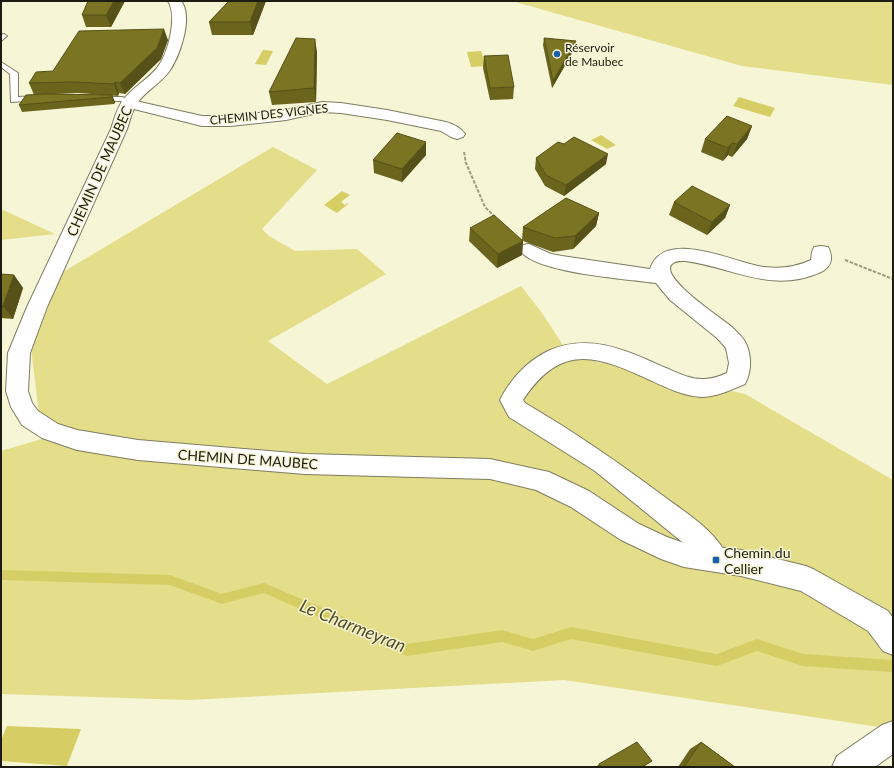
<svg xmlns="http://www.w3.org/2000/svg" width="894" height="768" viewBox="0 0 894 768" font-family="Lato,sans-serif">
	<style>
		.green { fill: #e4dd89 }
		.water { fill: #d6ce65 }
		.lines { fill: none; stroke-linecap: round; stroke-linejoin: round }
		.stream { fill: #d6ce65; fill-rule: evenodd }
		.lane-casing { stroke: #7e7c61; stroke-width: 2 }
		.street-casing { stroke: #7e7c61; stroke-width: 2 }
		.secondary-casing { stroke: #7e7c61; stroke-width: 2 }
		.path { stroke: #9b9a83; stroke-width: 2; stroke-dasharray: 3.5 1.5; stroke-linecap: butt }
		.lane { fill: #fff; fill-rule: evenodd }
		.street { fill: #fff; fill-rule: evenodd }
		.secondary { fill: #fff; fill-rule: evenodd }
		.wall { fill: #6a641d }
		.shaded-wall { fill: #565118 }
		.building { fill: #7b7422; stroke: #565118 }
		.poi-dot { fill: #165faf; stroke: #f6f5d6; stroke-width: 1.5 }
		.labels { text-anchor: middle; dominant-baseline: central; stroke-width: 3; stroke-linejoin: round; paint-order: stroke }
		.far-poi-label { font-size: 12px; fill: #1d1c12; stroke: #f6f5d6; text-anchor: start }
		.far-street-label { font-size: 12px; fill: #1d1c12; stroke: #f6f5d6 }
		.street-label { font-size: 14px; fill: #1d1c12; stroke: #f6f5d6 }
		.poi-label { font-size: 14px; fill: #1d1c12; stroke: #f6f5d6; text-anchor: start }
		.near-water-label { font-size: 18px; font-style: italic; fill: #514d22; stroke: #f6f5d6 }
	</style>
	<rect width="100%" height="100%" fill="#f6f5d6"/>
	<path class="green" d="M512,1h381v84l-151,-19z
		M273,147l44,23 -55,59 7,7 26,15 62,-2 29,25 -118,67 59,43 194,-98 21,27 28,43 175,38 148,86v249l-329,-49 -376,20 -187,-6v-243l41,-12 -11,-91 32,-76z
		M1,209l54,25 -54,6z"/>
	<path class="water" d="M263,50l10,1 -7,14 -11,-1z
		M481,51l5,15 -15,1 -4,-15z
		M739,97l36,11 -5,9 -37,-11z
		M601,135l15,10 -9,4 -16,-9z
		M342,191l8,4 -9,7 4,3 2,-2 1,1 -11,9 -13,-8z
		M7,726l74,3 -14,37 -66,-5v-21z"/>
	<g class="lines">
		<path class="stream" d="M1,570l169,5 52,19 42,-11 143,61 95,-14 31,9 38,-12 146,27 40,-15 46,15 90,6v12l-90,-6 -46,-15 -40,15 -146,-27 -38,12 -31,-9 -95,14 -143,-63 -42,11 -52,-19 -169,-5z"/>
		<g class="lane-casing">
			<path id="lane" d="M4,34l3,2 -6,5v-6z
				M1,62l17,11v24l20,-1h3v4l-30,2 -1,-28 -9,-7z
				M96,97h26l11,5 -4,2 -8,-3h-25z"/>
		</g>
		<g class="street-casing">
			<path id="street" d="M129,97l11,5 62,14h28l56,-6 36,-8 19,1 46,7 59,12c7,2 15,6 19,12l-2,3 -6,2 -6,-2 -10,-6 -54,-11 -46,-7 -19,-1 -36,8 -56,6h-28l-72,-18 -6,-3 -3,-3 3,-3z
				M529,244l22,10 11,2 88,13c14,-42 84,-6 114,-2 17,2 32,0 47,-7l1,-8 2,-5 7,-1 7,1c6,11 3,20 -7,25 -49,22 -87,-4 -135,-11 -5,0 -10,-1 -14,3 -14,13 51,55 60,63 4,4 9,9 12,13 8,13 8,31 1,44 -14,6 -29,13 -44,13 -17,-1 -34,-9 -49,-16 -54,-25 -90,-40 -129,19l2,3c48,28 93,59 137,92 24,18 55,36 67,65l-4,9 -9,3 -9,-3 -15,-19 -97,-79 -86,-54 -9,-17c10,-20 27,-39 48,-49 42,-19 79,0 118,17 12,5 25,12 38,11 8,0 16,-3 23,-6l2,-10 -3,-15 -9,-10 -47,-38 -14,-17c-28,-4 -123,-10 -136,-33l2,-5z"/>
		</g>
		<g class="secondary-casing">
			<path id="secondary" d="M168,1h13c13,16 -2,58 -13,72 -9,11 -23,19 -31,30 -5,7 -7,18 -10,26l-80,178 -17,46 -2,38 4,12 6,8 20,13 19,6 61,10 167,14 185,5 59,13 40,19 50,33 28,13 17,6 57,7 65,16 9,4 73,41 5,7v37l-10,-4 -15,-20 -67,-40 -60,-15 -57,-9 -23,-8 -40,-19 -50,-33 -35,-17 -46,-11 -185,-5 -167,-14 -61,-10 -35,-12 -20,-13 -11,-18 -5,-16 2,-38 19,-46 84,-178c3,-9 6,-21 12,-29 9,-12 24,-20 34,-32 11,-14 21,-51 11,-67z
				M893,721v33l-18,13h-43l5,-11 45,-31z"/>
		</g>
		<path class="path" d="M464,152l2,11 19,44 11,11
			M845,260l48,19"/>
		<use href="#lane" class="lane"/>
		<use href="#street" class="street"/>
		<use href="#secondary" class="secondary"/>
	</g>
	<path class="wall" d="M88,1h37l-14,26h-25l-4,-12z
		M229,1h37l-13,34h-41l-3,-13z
		M544,38l32,3 -1,7 -23,40 -9,-43z
		M168,40l-7,19 -36,35 -6,-1 -1,3 -40,-3 -23,1 57,1 3,7 -1,2 -92,8 -3,-7 15,-10 -5,-12 24,-12z
		M317,52l-1,50 -44,3 -3,-13z
		M484,56l30,31 -1,12 -23,1 -7,-32z
		M752,126l-5,13 -15,18 -4,-2 -5,6 -22,-9 4,-13z
		M426,155l-24,27 -28,-9 -1,-13z
		M536,158l70,6 -42,32 -19,-10 -10,-17z
		M674,202l56,3 -5,13 -18,17 -38,-20z
		M599,213l-3,13 -23,23 -20,3 -30,-11 -1,14 -25,13 -28,-27 1,-13 52,12 1,-13z
		M1,274l13,1 9,13 -10,31 -12,-1z
		M701,742l34,25h-57l12,-18z
		M652,761l-9,6 -46,-1 2,-2z"/>
	<path class="shaded-wall" d="M114,1h11l-14,26 -5,-12z
		M258,1h8l-13,34 -3,-13z
		M164,29l4,11 -7,19 -36,35 -5,-11z
		M315,39l2,13 -1,50 -2,-14z
		M576,41l-1,7 -23,40 1,-7z
		M115,82l4,11 -1,3 -4,-12z
		M112,95l3,7 -1,2 -2,-7z
		M752,126l-5,13 -15,18 5,-13z
		M426,142v13l-24,27v-13z
		M732,143l-4,12 -5,6 5,-13z
		M608,154l-2,10 -42,32 2,-11z
		M730,205l-5,13 -18,17 5,-13z
		M599,213l-3,13 -23,23 2,-13z
		M523,241l-1,14 -25,13 1,-14z
		M14,275l9,13 -10,31 -10,-13z"/>
	<path class="building" d="M88,1h26l-8,14h-24z
		M229,1h29l-8,21h-41z
		M164,29l-7,19 -37,35 -5,-1 -1,2 -41,-2 -44,1 7,-11 17,-1 26,-40z
		M296,38l19,1 -1,49 -45,4z
		M544,38l32,3 -23,40z
		M508,55l6,32 -24,1 -6,-32z
		M47,94l65,1v2l-93,8 7,-10z
		M727,116l25,10 -15,18 -5,-1 -4,5 -23,-9z
		M397,133l29,9 -24,27 -29,-9z
		M574,137l34,17 -42,31 -20,-10 -10,-17 22,-16 6,2z
		M692,186l38,19 -18,17 -38,-20z
		M566,198l33,15 -24,23 -20,2 -32,-11z
		M494,215l29,26 -25,13 -28,-26z
		M1,274l13,1 -11,31h-2z
		M637,742l15,19 -10,6h-41l-2,-3z
		M701,742l34,25h-51z"/>
	<g class="poi-dot">
		<circle cx="557" cy="54" r="4"/>
		<rect x="712" y="556" width="8" height="8" rx="2"/>
	</g>
	<g class="labels">
		<g class="far-poi-label">
			<text x="565" y="47">Réservoir<tspan x="565" dy="14">de Maubec</tspan></text>
		</g>
		<g class="far-street-label">
			<text transform="translate(269 114) rotate(-6)">CHEMIN DES VIGNES</text>
		</g>
		<g class="street-label">
			<text transform="translate(99 171) rotate(-66)">CHEMIN DE MAUBEC</text>
			<text transform="translate(248 459) rotate(4)">CHEMIN DE MAUBEC</text>
		</g>
		<g class="poi-label">
			<text x="724" y="552">Chemin du<tspan x="724" dy="16">Cellier</tspan></text>
		</g>
		<g class="near-water-label">
			<text transform="translate(353 625) rotate(22)">Le Charmeyran</text>
		</g>
	</g>
	<rect width="894" height="768" fill="none" stroke="#1d1c12" stroke-width="4"/>
</svg>
